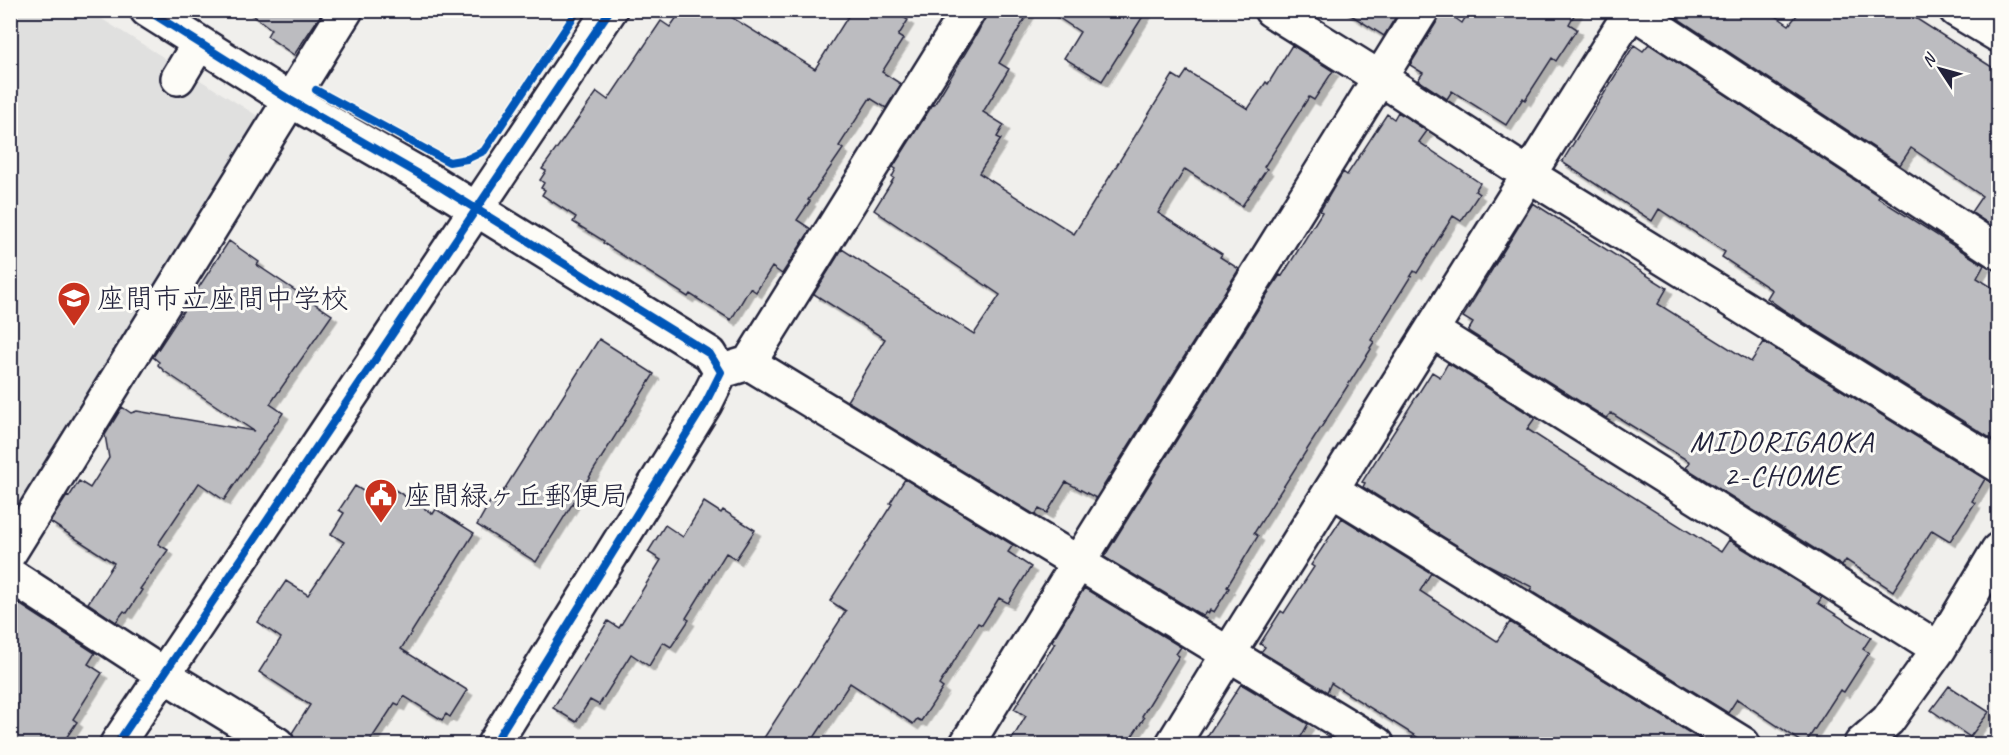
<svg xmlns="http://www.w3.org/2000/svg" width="2009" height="755" viewBox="0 0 2009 755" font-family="Caveat,'Klee One',sans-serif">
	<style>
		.built { fill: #e0e0df }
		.building { fill: #bcbcc0; stroke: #22223b; stroke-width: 1.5; filter: url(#shadow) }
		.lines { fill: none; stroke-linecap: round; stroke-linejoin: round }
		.minor-casing { stroke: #22223b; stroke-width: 38 }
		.minor { stroke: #fdfcf7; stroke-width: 33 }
		.cycleway-casing { stroke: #fdfcf7; stroke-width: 11 }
		.cycleway { stroke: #0057b8; stroke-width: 8 }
		.labels { text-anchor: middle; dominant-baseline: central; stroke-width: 6; stroke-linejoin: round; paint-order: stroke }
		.poi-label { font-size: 28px; fill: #22223b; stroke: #fdfcf7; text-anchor: start }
		.neighbourhood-label { font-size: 30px; letter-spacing: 1.5px; fill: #22223b; stroke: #fdfcf7 }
	</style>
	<defs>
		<filter id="shadow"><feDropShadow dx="5.5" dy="5.5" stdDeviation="0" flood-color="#0004"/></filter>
	</defs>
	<rect width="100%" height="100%" fill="#f0efec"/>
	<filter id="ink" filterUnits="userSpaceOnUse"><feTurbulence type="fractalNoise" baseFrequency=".0167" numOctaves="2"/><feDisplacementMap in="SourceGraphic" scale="12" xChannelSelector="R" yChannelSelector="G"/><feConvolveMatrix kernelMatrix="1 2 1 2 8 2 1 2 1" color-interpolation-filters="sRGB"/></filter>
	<g filter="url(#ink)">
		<path class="built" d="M11,11h78l177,110 -255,412z"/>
		<path class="building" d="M246,10h78l-30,45 -27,-19 4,-7z
			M682,10h38l95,59 37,-59h40l16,10 -10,16 5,3 -21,33 19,12 -15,24 -16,-10 -31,48 4,3 -35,51 2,1 -13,19 14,9 -29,45 -10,-7 -16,25 -6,-4 -19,32 -41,-26 -2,3 -85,-54 1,-2 -31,-19 3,-5 -34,-22 3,-5 -4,-2 3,-5 -4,-3 6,-9 -4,-2 55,-77 11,8 53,-79 9,6z
			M989,10h41l-31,53 10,6 -26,43 21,13 -7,12 4,2 -22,34 95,61 99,-159 8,5 6,-9 61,38 18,-27 2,2 24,-39 41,26 -19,29 -5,-3 -45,70 3,2 -25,37 -57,-37 -27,44 64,41 -2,3 19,12 -143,229 -30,-16 -19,31 -8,-4 -4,6 -188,-114 38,-62 -71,-45 28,-45 132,85 26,-39 -126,-85 20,-32 -2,-1 4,-8 -3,-2 40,-63 1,1 44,-73z
			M1047,10h100l-45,71 -38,-23 16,-26z
			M1343,10h57l-16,26z
			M1441,10h3l18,13 8,-13h107l-8,14 8,5 -21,32 -4,-3 -27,42 -2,-2 -17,27 -54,-34 -5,8 -29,-19 5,-7 -13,-8 28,-45z
			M1674,10h93l22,15 12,-15h102l95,61v159l-27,-18 11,-16 -71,-48 -11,17 -229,-151z
			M1649,44l230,152 -1,2 106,67 -7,13 21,13v152l-214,-133 -17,-12 5,-8 -50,-33 3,-5 -66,-43 -7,12 -90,-59 72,-117 9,6z
			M1398,112l29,19 -8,11 61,41 -5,8 4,3 -18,27 -8,-5 -36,57 -3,-2 -43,69 3,2 -4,6 1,1 -117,184 4,3 -31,51 2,1 -15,24 -4,-2 -2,4 -2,-2 -3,4 -99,-59 166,-267 10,-15 2,1 40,-64 -2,-1 23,-39 4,3 40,-61 7,5z
			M1533,203l134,85 -9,16 93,58 13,-20 221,137 -13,22 3,2 -25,38 -18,-11 -39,61 -47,-31 -4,6 -156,-98 4,-6 -79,-49 -5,5 -138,-87 5,-8 -10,-6z
			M229,241l30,21 -2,3 75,50 -62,89 13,9 -59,87 -25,-17 -41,61 10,6 -28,39 2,1 -15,23 -3,-2 -8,11 -28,-19 26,-40 -64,-41 17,-26 2,1 10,-16 11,7 19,-30 -4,-23 17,-28 9,6 6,-2 117,20 -90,-60 -6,-6 1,-3 -6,-5z
			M599,339l55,35 -118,188 -59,-37 13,-23 5,2z
			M1448,363l87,55 -8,11 51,33 143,90 8,-12 93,57 -4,6 53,34 -8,12 6,4 -25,39 -4,-2 -35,54 -68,-45 -9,14 -198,-123 2,-3 -47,-24 -122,-76 2,-4 -3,-1 70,-110 8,5z
			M905,479l108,66 -5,7 23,15 -23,36 -9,-5 -17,27 -4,-2 -39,62 4,3 -22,33 -4,-2 -4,5 -63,-41 -40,61h-50l86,-133 -16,-10 62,-97 -2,-1z
			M381,481l52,33 3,-5 38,24 -73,116 66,41 -17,27 -4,-3 -4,6 -38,-24 -5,9 -4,-2 -27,41h-72l-4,-11 18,-28 -51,-33 22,-34 -23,-16 28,-41 22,14 36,-53 -13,-8 13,-21 -5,-3 16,-24 16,10z
			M704,502l17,11 2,-3 32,20 -19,29 -10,-6 -40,65 3,2 -18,27 -8,-5 -14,24 -18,-12 -32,51 -9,-5 -14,22 -23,-14 55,-87 11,7 42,-68 -13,-8 17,-27 18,12z
			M1342,518l89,55 -11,18 77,50 13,-19 198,122h-280l-97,-61 -4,9 -66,-40 4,-5 -5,-3 21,-33 3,2 30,-46 -3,-2z
			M1084,588l97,59 -5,7 3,2 -37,60 2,2 -17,26h-118l17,-28 -12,-7 41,-66 -3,-2z
			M10,598l85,55 -7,11 14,9 -29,46 4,3 -15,22h-52z
			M1241,684l67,40 -11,20h-95z
			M1949,686l40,26 -19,25 -39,-27z"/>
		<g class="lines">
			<g class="minor-casing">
				<path id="minor" d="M147,10l143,90 141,81 279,173 11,18 -16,32 -211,340
					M1271,10l109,68 149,97 469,290
					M1956,10l42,25
					M1632,11l366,241
					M178,78l21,-35
					M1432,331l507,318
					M749,363l628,381
					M729,369l20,-6 220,-353
					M1332,490l411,254
					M10,552l336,-542
					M10,575l154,100 113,69
					M117,744l493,-734
					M967,744l111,-181 344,-553
					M1173,744l56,-91 403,-643
					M1861,744l27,-24 51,-71 59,-99"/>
			</g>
			<use href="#minor" class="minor"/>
			<g class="cycleway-casing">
				<path id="cycleway" d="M147,10l143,90 141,81 279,173 11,18 -16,32 -211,340
					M316,90l133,72 18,-3 17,-8 94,-141
					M117,744l493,-734"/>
			</g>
			<use href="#cycleway" class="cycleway"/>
		</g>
	</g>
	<defs>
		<g id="school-pin" transform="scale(1.725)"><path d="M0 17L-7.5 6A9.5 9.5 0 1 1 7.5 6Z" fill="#c8321e" stroke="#fdfcf7"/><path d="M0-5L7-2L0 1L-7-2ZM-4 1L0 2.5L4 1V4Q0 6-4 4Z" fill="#fff"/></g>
		<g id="civic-pin" transform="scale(1.725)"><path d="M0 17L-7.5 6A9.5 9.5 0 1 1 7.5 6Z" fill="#c8321e" stroke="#fdfcf7"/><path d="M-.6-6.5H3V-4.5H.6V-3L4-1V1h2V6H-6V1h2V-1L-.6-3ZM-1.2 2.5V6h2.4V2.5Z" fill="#fff"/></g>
	</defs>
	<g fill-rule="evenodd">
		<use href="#school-pin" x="74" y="298"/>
		<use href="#civic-pin" x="381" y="495"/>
	</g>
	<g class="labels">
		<g class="poi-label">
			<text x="97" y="298">座間市立座間中学校</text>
			<text x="404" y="495">座間緑ヶ丘郵便局</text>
		</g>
		<g class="neighbourhood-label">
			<text x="1782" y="441">MIDORIGAOKA<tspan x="1782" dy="34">2-CHOME</tspan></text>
		</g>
	</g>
	<rect width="2009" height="755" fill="none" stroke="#fdfcf7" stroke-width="36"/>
	<rect x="18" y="18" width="1973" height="719" fill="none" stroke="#22223b" stroke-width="2" filter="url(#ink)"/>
	<g transform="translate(1940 69) rotate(306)" stroke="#fdfcf7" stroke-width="4.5" paint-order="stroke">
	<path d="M0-4.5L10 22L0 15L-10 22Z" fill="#22223b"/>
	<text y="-9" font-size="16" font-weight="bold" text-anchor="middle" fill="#22223b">N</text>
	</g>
</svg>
